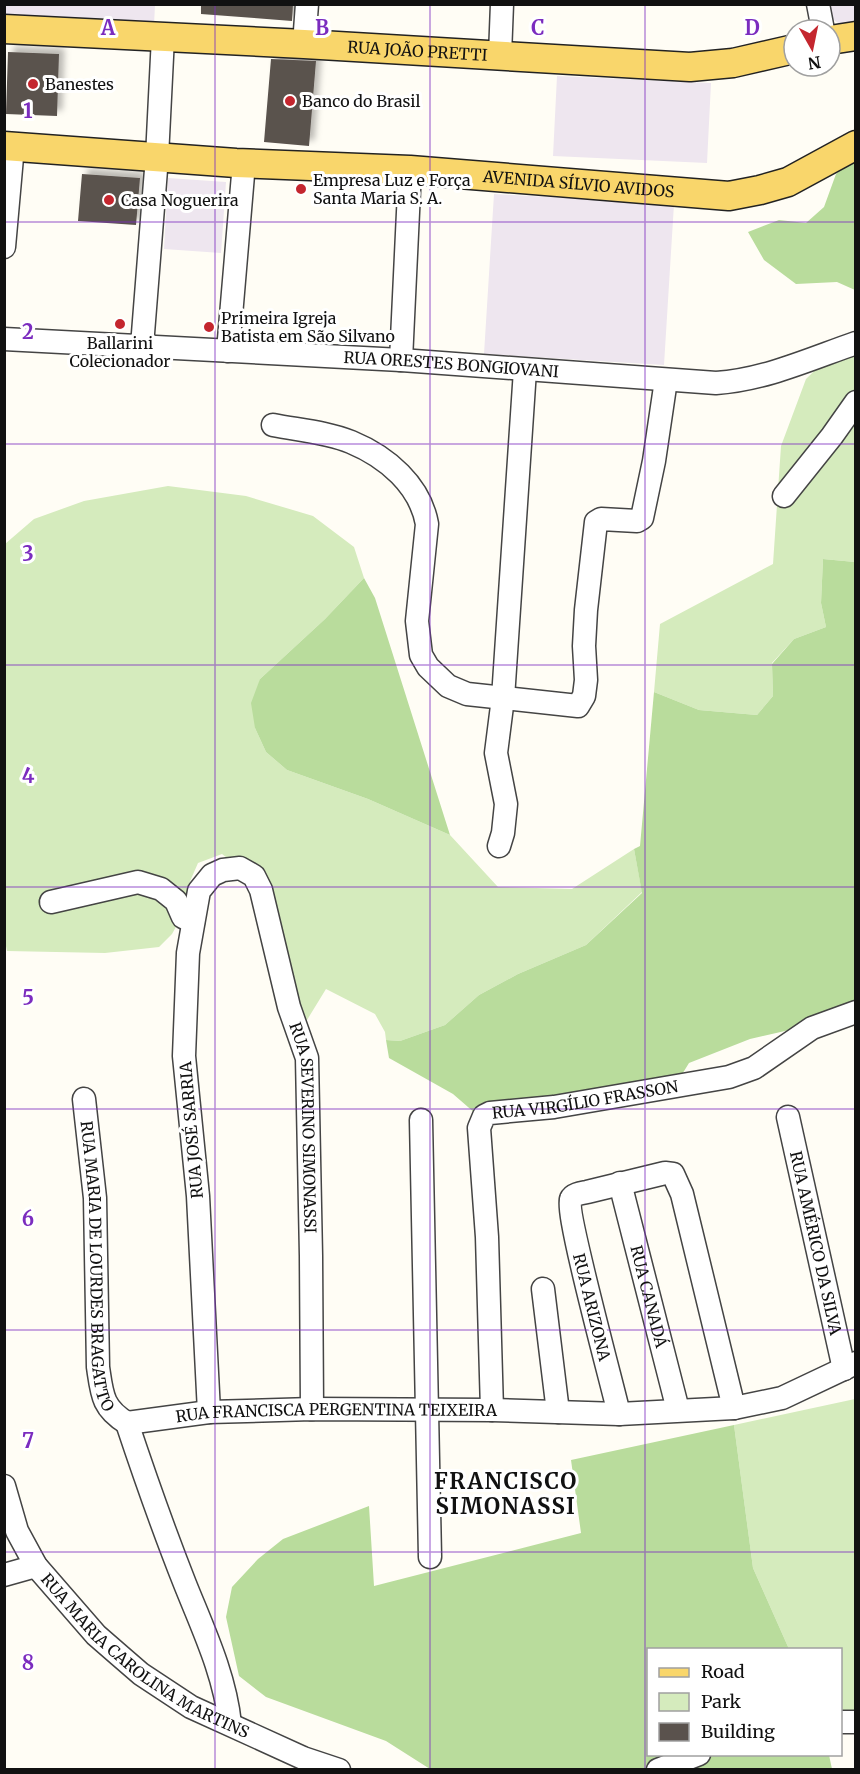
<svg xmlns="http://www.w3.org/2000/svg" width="860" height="1774" viewBox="0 0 860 1774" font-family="Merriweather,serif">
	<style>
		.industrial { fill: #eee6ef }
		.green { fill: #d5ebbd }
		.forest { fill: #b9dc9c }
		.building { fill: #5a524d; filter: url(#shadow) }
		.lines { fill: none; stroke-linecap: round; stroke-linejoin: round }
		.minor-casing { stroke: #444; stroke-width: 25 }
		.major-casing { stroke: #222; stroke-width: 31 }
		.minor { stroke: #fff; stroke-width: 22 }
		.major { stroke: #f9d66b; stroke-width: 28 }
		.grid { fill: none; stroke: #7b2cbf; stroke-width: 1.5; stroke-opacity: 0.55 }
		.poi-dot { fill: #c4262e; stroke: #fff; stroke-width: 2 }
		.labels { text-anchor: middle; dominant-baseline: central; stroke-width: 6; stroke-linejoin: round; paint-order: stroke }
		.street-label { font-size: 16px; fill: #111; stroke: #fff }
		.poi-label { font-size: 16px; fill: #111; stroke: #fff; text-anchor: start }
		.district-label { font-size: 22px; font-weight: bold; letter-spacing: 1.5px; fill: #111; stroke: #fff }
		.grid-label { font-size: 20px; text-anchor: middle; font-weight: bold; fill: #7b2cbf; stroke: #fff; stroke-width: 6; stroke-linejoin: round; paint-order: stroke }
	</style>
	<defs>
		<filter id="shadow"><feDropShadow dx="5.5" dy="-5.5" stdDeviation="3" flood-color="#0004"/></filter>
	</defs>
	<rect width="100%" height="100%" fill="#fffdf5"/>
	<path class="industrial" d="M4,5h151l-1,20 -149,-11z
		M826,5h29v20l-11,2 -16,-11z
		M557,76l154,7 -4,80 -154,-7z
		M168,178l58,4 -5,71 -57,-4z
		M494,194l180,10 -10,161 -180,-11z"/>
	<path class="green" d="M855,341v221l-32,-3 -2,44 5,24 -32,12 -22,24 1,33 -16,19 -58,-5 -45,-18 6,-68 113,-60 8,-118 25,-67 37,-36z
		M168,486l78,10 67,20 41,31 10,31 -39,41 -65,60 -5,49 11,24 21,18 81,29 82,36 48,52 74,2 62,-40 8,43 -56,53 -68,29 -39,21 -34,30 -45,16 -14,-1 -1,-8 -10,-18 -49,-25 -19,31 -26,-19 -36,-129 -23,-18 -24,9 -10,23 -2,23 -14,25 -13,13 -54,6 -98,-2 -2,-10v-397l29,-25 50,-18z
		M855,1399v312l-14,4 -1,-65 -51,-1 -36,-81 -19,-143z"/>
	<path class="forest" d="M855,157v133l-18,-8 -41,2 -32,-24 -16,-28 31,-12 27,3 18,-16 12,-33z
		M823,559l32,3v440l-44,23 -61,14 -61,24 -8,13 -198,44 -30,-26 -64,-36 -3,-18 14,1 45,-16 34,-30 39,-21 68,-29 56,-52 -8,-44 6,-3 14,-154 45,18 58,5 16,-19 -1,-32 22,-25 32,-12 -5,-24z
		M364,578l11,20 75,237 -82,-36 -81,-29 -21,-18 -11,-24 -4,-25 9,-24 65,-60z
		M734,1425l19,143 36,81 -141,1v104l181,1 3,14h-402l-44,-28 -120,-44 -27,-21 -13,-59 6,-30 26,-28 25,-20 86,-33 5,80 207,-53 -10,-73z"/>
	<path class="building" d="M201,4h92l-1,17 -91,-7z
		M8,52l51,2 -2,62 -51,-2z
		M271,59l45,2 -7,85 -45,-4z
		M82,174l58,4 -4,47 -58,-4z"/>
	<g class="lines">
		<g class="minor-casing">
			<g id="minor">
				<path d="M818,4l5,26"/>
				<path d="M304,44l3,-40"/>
				<path d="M500,55l2,-51"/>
				<path d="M4,247l9,-101"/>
				<path id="s1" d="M4,339l397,21 315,23c48,-3 94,-24 140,-40"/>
				<path d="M142,346l15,-189 6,-120"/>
				<path d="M228,351l16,-188"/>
				<path d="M401,360l9,-190"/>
				<path d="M273,425c25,5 54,7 78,17 36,15 69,43 76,82l-10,97 4,34 7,12 20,19 19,8 111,12 6,-10 2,-16 -2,-34 2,-36 10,-88 5,-3 36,2 5,-3 12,-57 12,-81"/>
				<path d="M784,496l48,-60 24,-34"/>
				<path d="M499,846l4,-13 3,-29 -10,-51 7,-55 22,-328"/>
				<path d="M51,902l87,-20 23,7 15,12 7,16 10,5"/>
				<path id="s2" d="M84,1099l11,99 3,169c4,27 4,41 29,56"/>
				<path id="s3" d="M788,1117l56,252"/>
				<path d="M421,1120l9,437"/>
				<path id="s4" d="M620,1183l58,227"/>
				<path d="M543,1289l15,123"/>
				<path id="s5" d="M492,1410l-5,-173 -8,-109 5,-12 6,-3 64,-6 175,-30 25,-9 58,-40 44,-16"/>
				<path id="s6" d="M209,1412l-11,-216 -14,-140 4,-103 11,-62 13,-16 11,-5 17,-2 14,8 7,14 28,117 18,51 4,198 1,153"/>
				<path d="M619,1414c-6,-27 -54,-202 -48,-215 2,-5 11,-6 16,-7l78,-19 8,1 9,20 52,214"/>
				<path id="s7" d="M127,1423l82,-11 103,-3 180,1 127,4 115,-6 48,-10 74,-35"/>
				<path d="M127,1423c18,54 37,108 58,161 18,45 40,91 45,140"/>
				<path id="s8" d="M4,1486l13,45 19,35 60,69 23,20 22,19 50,33 112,51 36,12"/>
				<path d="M4,1575l32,-9"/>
				<path d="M840,1722h16"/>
				<path d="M658,1770l41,-16"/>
			</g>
		</g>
		<g class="major-casing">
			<g id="major">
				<path id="s9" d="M4,29l300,15 386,23 43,-4 61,-14"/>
				<path d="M830,40l26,-4"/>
				<path id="s10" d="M4,146l232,17 174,7 319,26 31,-6 28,-8 68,-37"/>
			</g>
		</g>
		<use href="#minor" class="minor"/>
		<use href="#major" class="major"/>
	</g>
	<path class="grid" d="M215,4v1766M430,4v1766M645,4v1766M4,222h852M4,444h852M4,665h852M4,887h852M4,1109h852M4,1330h852M4,1552h852"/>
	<g class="poi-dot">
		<circle cx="33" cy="84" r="6"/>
		<circle cx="290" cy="101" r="6"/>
		<circle cx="301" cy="189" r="6"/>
		<circle cx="109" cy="200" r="6"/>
		<circle cx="120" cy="324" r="6"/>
		<circle cx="209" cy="327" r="6"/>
	</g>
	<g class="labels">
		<g class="street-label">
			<text stroke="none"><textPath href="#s9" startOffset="414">RUA JOÃO PRETTI</textPath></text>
			<text stroke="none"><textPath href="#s10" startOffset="576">AVENIDA SÍLVIO AVIDOS</textPath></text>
			<text stroke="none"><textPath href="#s1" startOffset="448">RUA ORESTES BONGIOVANI</textPath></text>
			<text stroke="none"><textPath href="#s5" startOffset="398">RUA VIRGÍLIO FRASSON</textPath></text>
			<text stroke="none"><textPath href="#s6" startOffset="848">RUA SEVERINO SIMONASSI</textPath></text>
			<text transform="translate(191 1130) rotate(-95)">RUA JOSÉ SARRIA</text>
			<text stroke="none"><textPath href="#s3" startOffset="129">RUA AMÉRICO DA SILVA</textPath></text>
			<text stroke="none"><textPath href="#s2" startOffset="168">RUA MARIA DE LOURDES BRAGATTO</textPath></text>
			<text stroke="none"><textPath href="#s4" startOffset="117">RUA CANADÁ</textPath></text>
			<text transform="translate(592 1307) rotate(76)">RUA ARIZONA</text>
			<text stroke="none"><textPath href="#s7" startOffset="210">RUA FRANCISCA PERGENTINA TEIXEIRA</textPath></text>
			<text stroke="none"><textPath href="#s8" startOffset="230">RUA MARIA CAROLINA MARTINS</textPath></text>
		</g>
		<g class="poi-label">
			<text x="45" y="84">Banestes</text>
			<text x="302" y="101">Banco do Brasil</text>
			<text x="313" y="180">Empresa Luz e Força<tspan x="313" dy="18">Santa Maria S. A.</tspan></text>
			<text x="121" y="200">Casa Noguerira</text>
			<text x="221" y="318">Primeira Igreja<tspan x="221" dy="18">Batista em São Silvano</tspan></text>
			<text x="120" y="343" text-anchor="middle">Ballarini<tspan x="120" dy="18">Colecionador</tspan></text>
		</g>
		<g class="district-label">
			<text x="506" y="1481">FRANCISCO<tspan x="506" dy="25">SIMONASSI</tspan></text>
		</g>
	</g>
	<g class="grid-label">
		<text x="108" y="35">A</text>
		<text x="322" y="35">B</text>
		<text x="538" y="35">C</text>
		<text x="752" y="35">D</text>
		<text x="28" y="118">1</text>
		<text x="28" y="339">2</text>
		<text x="28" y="561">3</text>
		<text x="28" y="783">4</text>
		<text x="28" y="1005">5</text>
		<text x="28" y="1226">6</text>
		<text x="28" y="1448">7</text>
		<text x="28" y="1670">8</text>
	</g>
	<rect width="860" height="1774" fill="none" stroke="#111111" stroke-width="12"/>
	<rect x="647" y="1648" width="195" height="108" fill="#ffffff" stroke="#a0a0a0" stroke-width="1.5"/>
	<rect x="659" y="1668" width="30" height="9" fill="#f9d66b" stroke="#a0a0a0" stroke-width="1.5"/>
	<text x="701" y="1678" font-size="18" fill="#111111">Road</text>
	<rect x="659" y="1693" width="30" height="18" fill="#d5ebbd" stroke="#a0a0a0" stroke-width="1.5"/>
	<text x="701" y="1708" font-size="18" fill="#111111">Park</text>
	<rect x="659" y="1723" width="30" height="18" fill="#5a524d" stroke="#a0a0a0" stroke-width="1.5"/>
	<text x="701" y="1738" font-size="18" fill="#111111">Building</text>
	<g transform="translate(812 48) rotate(171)"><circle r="28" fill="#ffffff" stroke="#a0a0a0" stroke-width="1.5"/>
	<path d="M0-4.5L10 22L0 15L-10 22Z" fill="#c4262e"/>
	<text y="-9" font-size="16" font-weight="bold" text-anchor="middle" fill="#111111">N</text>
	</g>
</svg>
